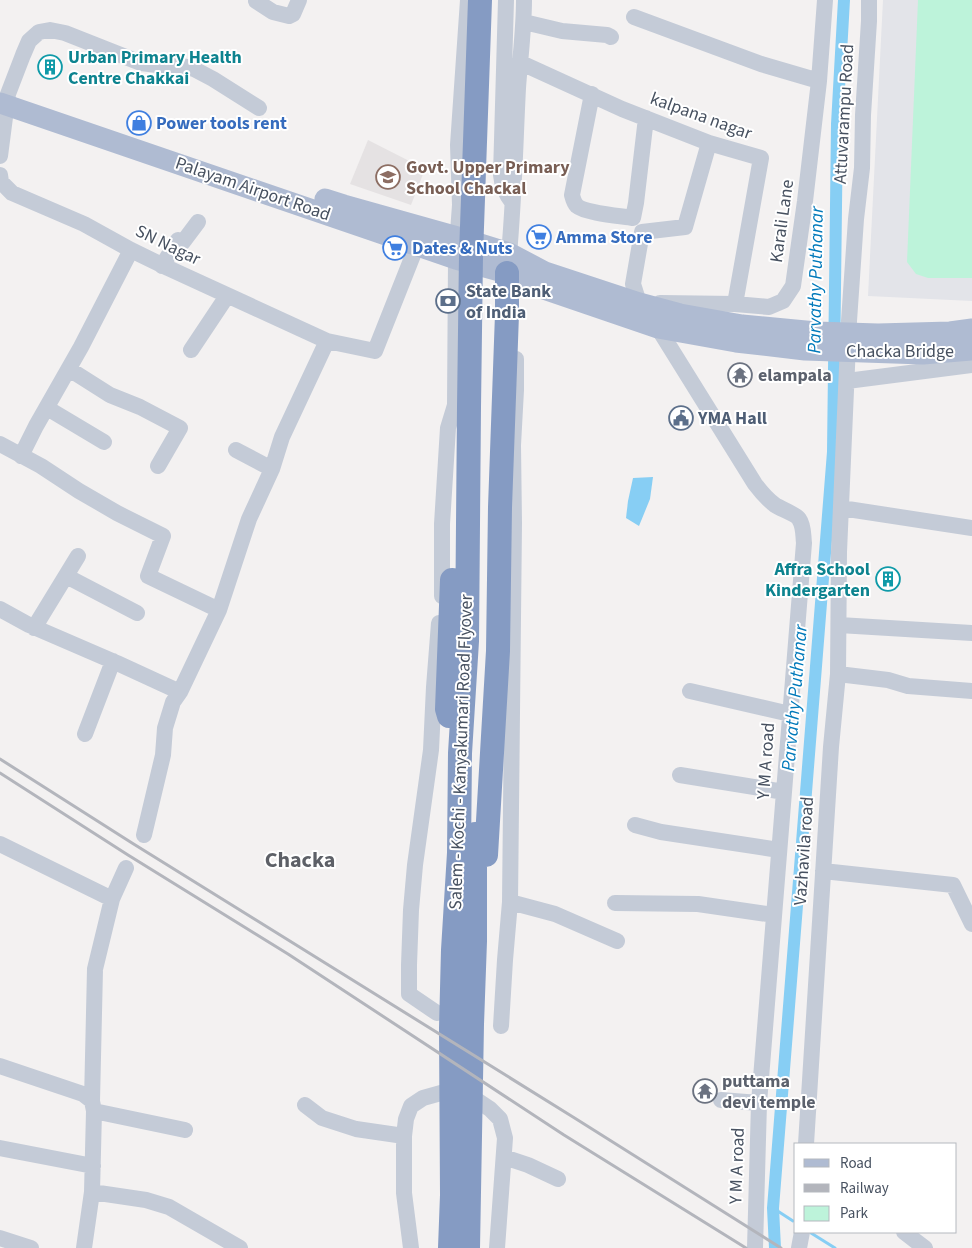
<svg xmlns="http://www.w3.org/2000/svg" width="972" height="1248" viewBox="0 0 972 1248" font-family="'Source Sans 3',sans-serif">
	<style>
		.education { fill: #e5e2e3 }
		.airport { fill: #e3e4e9 }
		.green { fill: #bdf3da }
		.water { fill: #87cef4 }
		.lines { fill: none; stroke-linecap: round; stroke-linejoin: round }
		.stream { stroke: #87cef4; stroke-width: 3 }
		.canal { stroke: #87cef4; stroke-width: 12 }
		.minor { stroke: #c4cbd7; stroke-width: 16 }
		.major { stroke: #afbbd2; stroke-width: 21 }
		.highway { stroke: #859bc3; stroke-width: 24 }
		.rail { stroke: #b3b5bc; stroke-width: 3 }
		.labels { text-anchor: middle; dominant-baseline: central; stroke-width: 4; stroke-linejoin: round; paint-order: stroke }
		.culture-label { font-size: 18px; font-weight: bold; fill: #0d838f; stroke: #fff; text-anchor: start }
		.street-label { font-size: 18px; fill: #475160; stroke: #fff }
		.shop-label { font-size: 18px; font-weight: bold; fill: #366cbe; stroke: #fff; text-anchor: start }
		.education-label { font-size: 18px; font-weight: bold; fill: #785e54; stroke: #fff; text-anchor: start }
		.service-label { font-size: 18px; font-weight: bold; fill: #4e5e75; stroke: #fff; text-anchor: start }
		.worship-label { font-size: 18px; font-weight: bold; fill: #5b616d; stroke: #fff; text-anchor: start }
		.water-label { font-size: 19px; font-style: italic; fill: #0079ba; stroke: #fff }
		.district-label { font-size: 22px; font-weight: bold; fill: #5d6067; stroke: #fff }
	</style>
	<rect width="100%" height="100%" fill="#f3f1f1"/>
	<path class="education" d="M368,140l57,29 -14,36 -61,-21z"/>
	<path class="airport" d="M883,0h89v301l-104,-5z"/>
	<path class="green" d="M918,0h54v278h-44l-12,-4 -9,-12z"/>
	<path class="water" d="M653,477l-3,22 -11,27 -13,-8 2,-17 5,-23z"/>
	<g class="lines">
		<path class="stream" d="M773,1208l20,13
			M811,1233l24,15"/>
		<path class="canal" d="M775,1248l-2,-40 60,-756 4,-328 7,-124"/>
		<path class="minor" d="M506,0l-5,175c1,11 4,18 11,27
			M256,1l17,11 16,4 4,-2 6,-14
			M634,17l127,47 58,17
			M524,22l38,9 45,4 4,2
			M519,62l103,47 87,34 52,15 -26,146
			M592,94l-20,101c1,4 2,8 5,11 8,7 44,10 56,12l3,-15 10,-85
			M709,143l-24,84 -43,5 -9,52 6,19 19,25 97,156c6,8 12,15 20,21 6,4 21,9 24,14 5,7 4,16 5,24l-45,560 -4,145
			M0,156l8,-62 15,-39 6,-14 10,-9 11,-2 15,3 76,30 16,2h22l15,4 19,10 46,29
			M0,175l1,7 11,11 72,31 47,26 37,18 159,73 48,10 42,-106
			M508,265c6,-59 7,-118 10,-177 2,-29 6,-59 6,-88
			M162,266l16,-26 5,2 15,-20
			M660,303l75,1 34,3 14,-6 10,-15 12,-85 14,-120 6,-81
			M191,350l36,-54
			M69,369l41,26 30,12 40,21 -22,38
			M847,381l125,-16
			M47,408l57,34
			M0,444l41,22 38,25 38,22 46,23 -15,40 71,34
			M236,450l36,19
			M21,456l15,-30 45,-79 50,-97
			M841,508l131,20
			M66,576l71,37
			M442,596v-72l6,-96 7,-23 1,-146 4,-54 -2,-60 10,-145
			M0,609l29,16 88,38 63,29 39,-82 30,-91 23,-50 10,-32 45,-96
			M839,625l133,8
			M34,628l44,-72
			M838,674l50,6 20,6 64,5
			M690,691l100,23
			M85,734l28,-73
			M680,775l104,17
			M635,825l26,7 118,18
			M144,835l19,-80 2,-27 8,-26 7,-10
			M0,844l112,55
			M823,871l130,14 19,39
			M510,902l45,12 62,27
			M615,903l83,1 76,11
			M437,1013l-28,-19v-29l2,-55 4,-45 16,-115 3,-63 5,-64
			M501,1026l4,-66 5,-58 4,-379 -1,-78 3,-55v-31
			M0,1066l83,28 9,7 2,10 -2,81 -8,56
			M721,1100l38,3
			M92,1101l3,-132 17,-70 14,-31
			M305,1105l17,13 34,11 48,7
			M94,1111l91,19
			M806,1144l25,-397 7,-73 1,-122 10,-231 7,-102 6,-51 1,-53 6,-94v-21
			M0,1148l93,18
			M504,1157l24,8 30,14
			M92,1192l54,8 23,7 71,41
			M904,1232l21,16
			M0,1238l31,10
			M411,1248l-7,-55v-57l2,-17 5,-13 12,-8 25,-7 27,8 15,10 10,10 5,19 -8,110
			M799,1248l3,-16"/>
		<path class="major" d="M0,103l456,156 51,14 31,14 120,41 78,14 69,8 118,4 49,-4
			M325,199l19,6 114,32 51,16 36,19 94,31 41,11 62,11 74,7 62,2 72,-2 22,-3"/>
		<path class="highway" d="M449,716l-2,-7 5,-129
			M486,855l12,-204 2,-144 7,-193v-41
			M450,1248l2,-53 -1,-167 2,-78 6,-97 1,-100 7,-112 2,-234 2,-152 9,-255
			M468,1248l4,-224 3,-83v-107"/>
		<path class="rail" d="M0,759l132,84 441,274 208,131
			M0,773l128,82 160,99 276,181 182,113"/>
	</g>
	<defs>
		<g id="building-ring" transform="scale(1.25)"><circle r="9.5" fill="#fff" stroke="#0f9aa8" stroke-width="1.5"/><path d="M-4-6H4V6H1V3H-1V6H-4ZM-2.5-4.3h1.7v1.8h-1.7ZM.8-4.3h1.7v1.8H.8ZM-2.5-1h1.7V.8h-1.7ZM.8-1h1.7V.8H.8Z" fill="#0f9aa8"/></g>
		<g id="shop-ring" transform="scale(1.25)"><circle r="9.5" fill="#fff" stroke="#3f7fe0" stroke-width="1.5"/><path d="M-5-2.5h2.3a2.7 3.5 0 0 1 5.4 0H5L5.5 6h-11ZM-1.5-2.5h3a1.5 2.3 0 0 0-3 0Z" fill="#3f7fe0"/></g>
		<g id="school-ring" transform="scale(1.25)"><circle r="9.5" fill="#fff" stroke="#8d6e63" stroke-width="1.5"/><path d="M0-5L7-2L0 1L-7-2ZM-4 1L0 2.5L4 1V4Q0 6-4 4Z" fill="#8d6e63"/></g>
		<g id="supermarket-ring" transform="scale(1.25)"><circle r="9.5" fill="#fff" stroke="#3f7fe0" stroke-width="1.5"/><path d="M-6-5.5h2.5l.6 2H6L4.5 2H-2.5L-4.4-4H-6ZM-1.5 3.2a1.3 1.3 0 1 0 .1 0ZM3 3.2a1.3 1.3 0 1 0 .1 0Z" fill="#3f7fe0"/></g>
		<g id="bank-ring" transform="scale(1.25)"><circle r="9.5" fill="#fff" stroke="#5c6f8a" stroke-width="1.5"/><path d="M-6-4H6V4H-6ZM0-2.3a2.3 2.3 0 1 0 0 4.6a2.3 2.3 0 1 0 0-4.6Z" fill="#5c6f8a"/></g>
		<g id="temple-ring" transform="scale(1.25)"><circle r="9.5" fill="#fff" stroke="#6b7280" stroke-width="1.5"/><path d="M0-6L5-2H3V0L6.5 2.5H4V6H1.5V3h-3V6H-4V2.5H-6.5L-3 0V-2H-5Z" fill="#6b7280"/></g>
		<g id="civic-ring" transform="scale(1.25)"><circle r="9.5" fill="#fff" stroke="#5c6f8a" stroke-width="1.5"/><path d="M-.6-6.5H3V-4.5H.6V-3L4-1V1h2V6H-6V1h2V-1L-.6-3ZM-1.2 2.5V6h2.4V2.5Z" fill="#5c6f8a"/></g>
	</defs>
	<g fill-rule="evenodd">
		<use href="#building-ring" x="50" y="67"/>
		<use href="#shop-ring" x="139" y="123"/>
		<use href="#school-ring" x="388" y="177"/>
		<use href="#supermarket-ring" x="539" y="237"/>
		<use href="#supermarket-ring" x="395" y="248"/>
		<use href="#bank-ring" x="448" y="301"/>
		<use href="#temple-ring" x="740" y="375"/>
		<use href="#civic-ring" x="681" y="418"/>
		<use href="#building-ring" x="888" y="579"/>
		<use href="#temple-ring" x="705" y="1091"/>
	</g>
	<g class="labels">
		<g class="culture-label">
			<text x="68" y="57">Urban Primary Health<tspan x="68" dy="21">Centre Chakkai</tspan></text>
			<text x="870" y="569" text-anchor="end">Affra School<tspan x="870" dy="21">Kindergarten</tspan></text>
		</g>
		<g class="street-label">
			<text transform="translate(844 114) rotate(-87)">Attuvarampu Road</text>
			<text transform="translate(701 116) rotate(20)">kalpana nagar</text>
			<text transform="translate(253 189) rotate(19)">Palayam Airport Road</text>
			<text transform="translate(782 221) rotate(-82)">Karali Lane</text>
			<text transform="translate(168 245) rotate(26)">SN Nagar</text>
			<text x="900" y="351">Chacka Bridge</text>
			<text transform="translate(461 752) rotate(-88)">Salem - Kochi - Kanyakumari Road Flyover</text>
			<text transform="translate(766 761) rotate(-86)">Y M A road</text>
			<text transform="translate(804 851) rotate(-86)">Vazhavila road</text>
			<text transform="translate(737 1166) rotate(-88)">Y M A road</text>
		</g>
		<g class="shop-label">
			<text x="156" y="123">Power tools rent</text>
			<text x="556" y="237">Amma Store</text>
			<text x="412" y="248">Dates &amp; Nuts</text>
		</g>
		<g class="education-label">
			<text x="406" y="167">Govt. Upper Primary<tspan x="406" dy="21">School Chackal</tspan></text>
		</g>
		<g class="service-label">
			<text x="466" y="291">State Bank<tspan x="466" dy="21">of India</tspan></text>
			<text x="698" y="418">YMA Hall</text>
		</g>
		<g class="worship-label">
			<text x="758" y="375">elampala</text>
			<text x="722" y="1081">puttama<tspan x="722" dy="21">devi temple</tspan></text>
		</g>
		<g class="water-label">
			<text transform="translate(816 280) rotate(-89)">Parvathy Puthanar</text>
			<text transform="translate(795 698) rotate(-85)">Parvathy Puthanar</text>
		</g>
		<g class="district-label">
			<text x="300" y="860">Chacka</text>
		</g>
	</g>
	<rect x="794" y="1143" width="162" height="90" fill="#ffffff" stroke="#b5b9bf"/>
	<rect x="804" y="1159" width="25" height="8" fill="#afbbd2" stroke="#b5b9bf"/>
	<text x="840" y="1168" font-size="15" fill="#475160">Road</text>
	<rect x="804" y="1184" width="25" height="8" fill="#b3b5bc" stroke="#b5b9bf"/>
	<text x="840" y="1193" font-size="15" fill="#475160">Railway</text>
	<rect x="804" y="1206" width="25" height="15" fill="#bdf3da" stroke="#b5b9bf"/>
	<text x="840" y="1218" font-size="15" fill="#475160">Park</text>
</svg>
